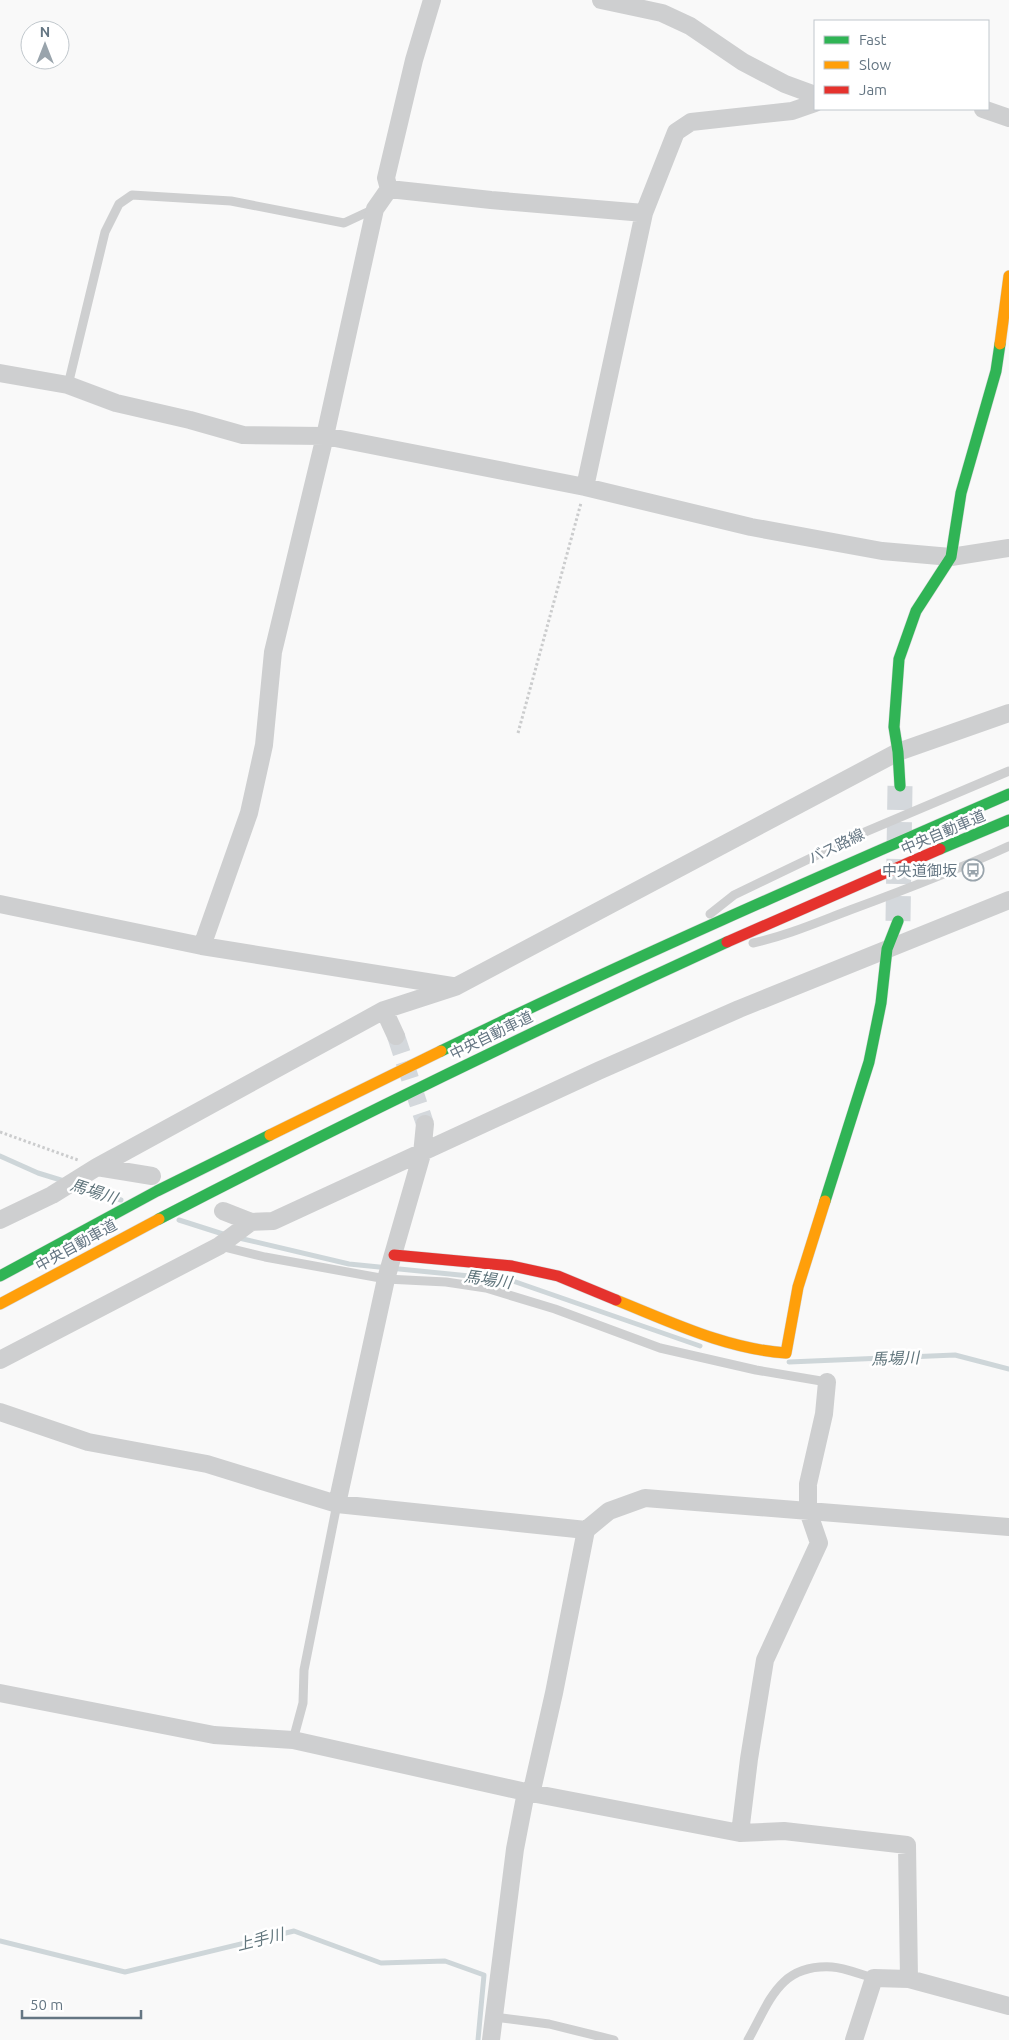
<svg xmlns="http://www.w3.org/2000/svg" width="1009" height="2040" viewBox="0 0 1009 2040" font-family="Ubuntu,'Noto Sans JP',sans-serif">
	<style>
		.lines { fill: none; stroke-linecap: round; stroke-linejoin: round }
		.stream { stroke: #ced6d9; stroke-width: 5 }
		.street-tunnel { stroke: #d4d8dc; stroke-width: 18; stroke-dasharray: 18 9; stroke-linecap: butt }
		.secondary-tunnel { stroke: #d4d8dc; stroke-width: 25; stroke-dasharray: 25 12; stroke-linecap: butt }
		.fast-casing { stroke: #d5d6d7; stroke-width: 12 }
		.slow-casing { stroke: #d5d6d7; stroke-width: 12 }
		.jam-casing { stroke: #d5d6d7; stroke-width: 12 }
		.path { stroke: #cbcccd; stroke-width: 3; stroke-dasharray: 2.5 2.5; stroke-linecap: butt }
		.lane { stroke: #cecfd0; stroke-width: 9 }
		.street { stroke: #cecfd0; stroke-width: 18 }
		.fast { stroke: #30b455; stroke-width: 11 }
		.slow { stroke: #ff9f0a; stroke-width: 11 }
		.jam { stroke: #e5322d; stroke-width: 11 }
		.labels { text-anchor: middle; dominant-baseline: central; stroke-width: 5; stroke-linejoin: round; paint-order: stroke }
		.street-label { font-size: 15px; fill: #657683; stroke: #fff }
		.poi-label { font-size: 15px; fill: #657683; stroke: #fff; text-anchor: end }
		.water-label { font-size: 16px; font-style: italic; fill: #60757c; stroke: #fff }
	</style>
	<rect width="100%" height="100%" fill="#f9f9f9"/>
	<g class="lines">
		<path class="stream" d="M0,1156l38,17 26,8
			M77,1186l44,14
			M179,1220l47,15
			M239,1238l110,26 161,16 190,66
			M789,1362l166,-7 54,14
			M0,1941l125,31 169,-41 87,32 64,-2 39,14 -6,65"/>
		<path class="street-tunnel" d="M396,1036l29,88"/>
		<path class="secondary-tunnel" d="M898,921l2,-135"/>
		<g class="fast-casing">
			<path id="fast" d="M900,786l-2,-34 -4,-25 5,-68 17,-48 35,-54 10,-64 35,-122 4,-27
				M940,849l69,-29
				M441,1051c186,-91 377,-174 568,-257
				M825,1201l44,-139 12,-59 6,-54 11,-28
				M159,1219c187,-97 376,-189 568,-277
				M0,1276l157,-85 113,-56"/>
		</g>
		<g class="slow-casing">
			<path id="slow" d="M1000,344l9,-68
				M270,1135l171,-84
				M616,1300c55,22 110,49 170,53l12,-66 27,-86
				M0,1304l159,-85"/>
		</g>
		<g class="jam-casing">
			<path id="jam" d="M727,942l213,-93
				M394,1255l118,11 46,10 58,24"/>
		</g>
		<path class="path" d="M518,733l63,-230
			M0,1132l78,28"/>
		<path class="lane" d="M68,385l37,-153 14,-28 13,-9 99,6 113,22 30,-14
			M710,914l24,-19 131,-63 144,-61
			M753,943c33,-7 65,-21 97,-33 54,-20 107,-40 159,-64
			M220,1246l45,11 121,22 60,3 40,6 69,21 105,39 96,22 71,12
			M293,1740l10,-37 1,-33 33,-166
			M494,2017l55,7 65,16
			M748,2040c22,-39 31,-76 84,-73 14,1 29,8 42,11"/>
		<path class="street" d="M601,0l61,13 28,13 53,36 42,22 30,11
			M983,109l26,9
			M389,189l102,11 153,13 32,-81 15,-10 101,-11 23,-8
			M389,189l-3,-11 28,-118 18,-60
			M0,373l68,12 48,18 74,17 53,15 82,1 260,51 166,40 131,24 69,6 58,-9
			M585,487l59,-274
			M0,904l202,42 250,40
			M202,946l47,-133 15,-68 9,-93 52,-216 50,-227 14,-20
			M384,1010l12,26
			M97,1167l55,9
			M223,1211l28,11
			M0,1220l52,-25 45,-28 287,-157 71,-23 443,-235 111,-39
			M0,1360l219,-114 32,-24 22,-1 325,-150 141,-62 270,-109
			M0,1412l88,30 119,22 130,40 249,26
			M337,1504l49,-225 36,-125 3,-30
			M0,1693l214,42 79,5 233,52 214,41 44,-2 123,14 2,134
			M526,1792l6,-2 22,-97 32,-163 23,-19 36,-13 364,29
			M740,1833l9,-74 16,-99 54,-117 -11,-32v-27l16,-70 3,-32
			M491,2040l24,-191 11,-57
			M854,2040l20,-62 35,1 100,27"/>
		<use href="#fast" class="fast"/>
		<use href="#slow" class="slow"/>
		<use href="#jam" class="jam"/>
	</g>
	<defs>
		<g id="bus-ring" transform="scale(1.125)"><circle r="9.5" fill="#fff" stroke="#99a4ac" stroke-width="1.5"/><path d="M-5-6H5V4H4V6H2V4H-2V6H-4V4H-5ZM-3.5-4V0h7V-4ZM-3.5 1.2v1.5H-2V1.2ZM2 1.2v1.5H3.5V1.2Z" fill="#99a4ac"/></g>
	</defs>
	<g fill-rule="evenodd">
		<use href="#bus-ring" x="973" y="870"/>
	</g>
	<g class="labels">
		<g class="street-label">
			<text transform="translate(943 832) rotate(-23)">中央自動車道</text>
			<text transform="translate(836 846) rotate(-26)">バス路線</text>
			<text transform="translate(491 1035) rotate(-26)">中央自動車道</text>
			<text transform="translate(76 1245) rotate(-29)">中央自動車道</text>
		</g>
		<g class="poi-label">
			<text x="957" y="870">中央道御坂</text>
		</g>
		<g class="water-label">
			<text transform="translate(94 1191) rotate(18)">馬場川</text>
			<text transform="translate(488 1279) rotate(8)">馬場川</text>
			<text transform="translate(895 1358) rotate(-2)">馬場川</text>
			<text transform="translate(260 1939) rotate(-14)">上手川</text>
		</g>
	</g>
	<rect x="814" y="20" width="175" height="90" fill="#ffffff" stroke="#c1c8cd"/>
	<rect x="824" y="36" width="25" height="8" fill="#30b455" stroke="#c1c8cd"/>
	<text x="859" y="45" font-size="15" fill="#657683">Fast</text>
	<rect x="824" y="61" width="25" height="8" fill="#ff9f0a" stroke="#c1c8cd"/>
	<text x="859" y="70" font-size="15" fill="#657683">Slow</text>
	<rect x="824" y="86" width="25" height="8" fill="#e5322d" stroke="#c1c8cd"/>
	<text x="859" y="95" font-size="15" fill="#657683">Jam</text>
	<g transform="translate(45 45)"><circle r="24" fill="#ffffff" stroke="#c1c8cd"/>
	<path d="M0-4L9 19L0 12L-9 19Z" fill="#99a4ac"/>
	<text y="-8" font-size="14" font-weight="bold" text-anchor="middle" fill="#657683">N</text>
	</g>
	<path d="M22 2010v8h119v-8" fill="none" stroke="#657683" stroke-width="2.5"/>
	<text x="30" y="2010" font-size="15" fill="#657683" stroke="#ffffff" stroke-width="4" paint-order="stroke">50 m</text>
</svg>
